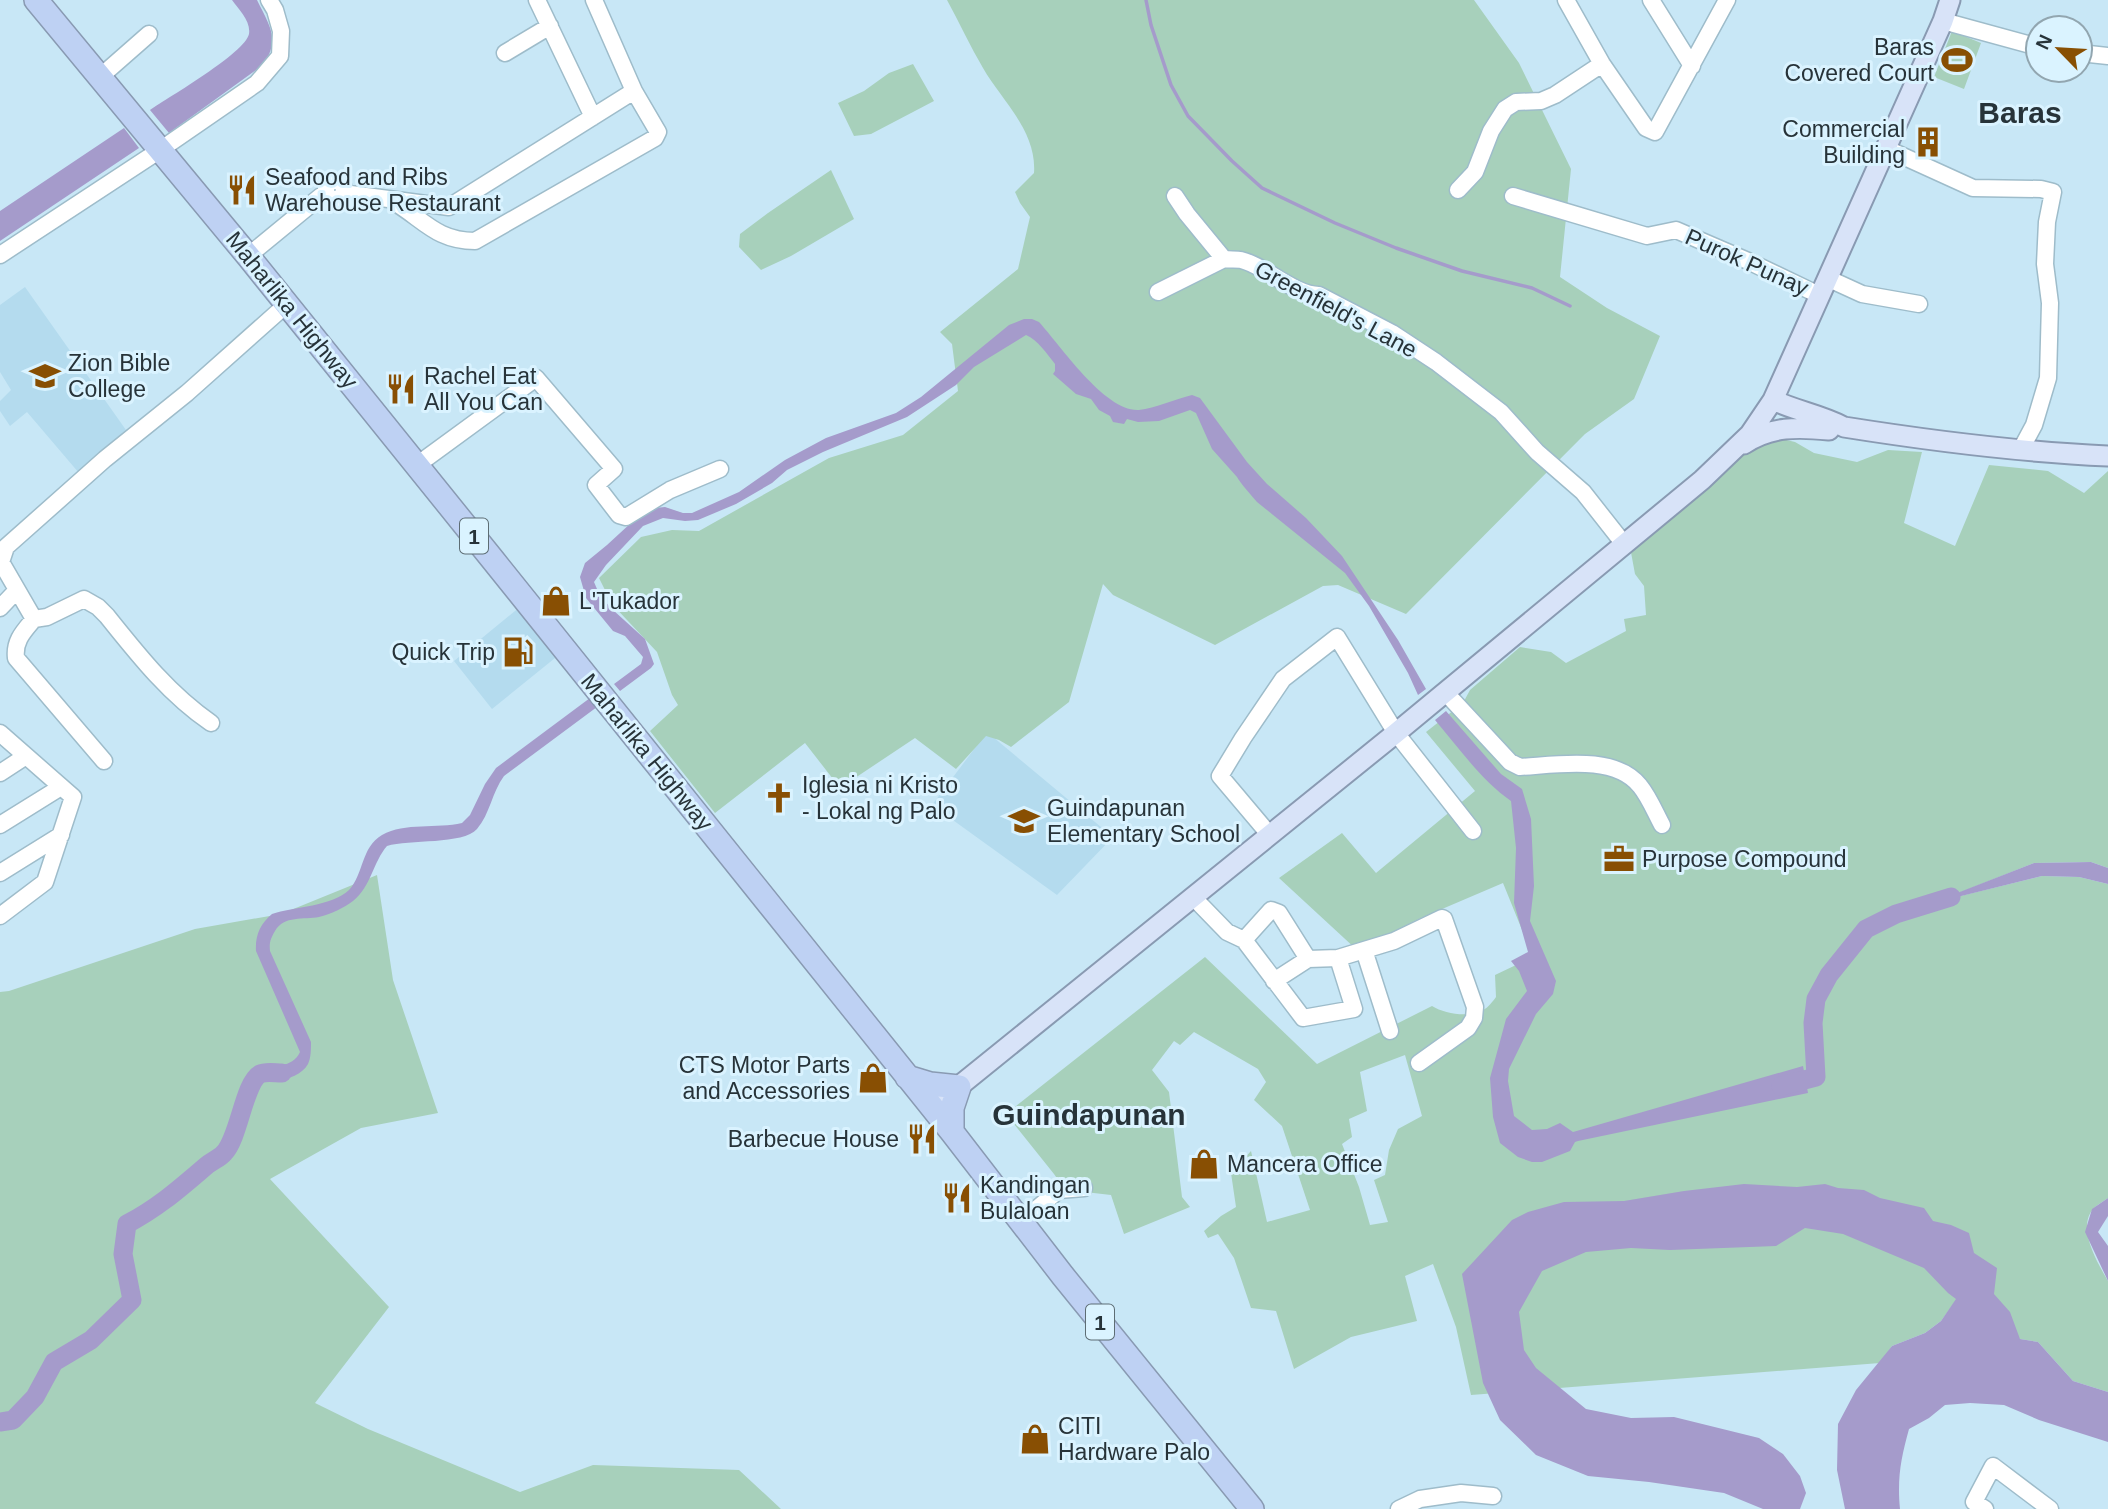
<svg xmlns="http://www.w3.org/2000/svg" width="2108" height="1509" viewBox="0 0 2108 1509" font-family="Arial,sans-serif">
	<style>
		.built { fill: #b4dbee }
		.green { fill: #a7d0bb; fill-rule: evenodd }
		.water { fill: #a59bcb }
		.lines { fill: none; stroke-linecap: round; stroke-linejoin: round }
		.stream { stroke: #a59bcb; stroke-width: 3.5 }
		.river { stroke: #a59bcb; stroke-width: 19 }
		.minor-casing { stroke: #9ebcca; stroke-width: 19 }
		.major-casing { stroke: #899ab2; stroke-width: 23 }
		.highway-casing { stroke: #899ab2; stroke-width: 26 }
		.minor { stroke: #fff; stroke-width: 16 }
		.major { stroke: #d8e3f8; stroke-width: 19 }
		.highway { stroke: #bed1f3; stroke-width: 23 }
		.labels { text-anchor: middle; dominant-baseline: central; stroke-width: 6; stroke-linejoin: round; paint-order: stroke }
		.shield { fill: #daf3ff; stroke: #5d6d74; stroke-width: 2 }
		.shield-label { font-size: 21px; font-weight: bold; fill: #273339 }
		.poi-label { font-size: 23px; fill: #273339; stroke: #daf3ff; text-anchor: start }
		.street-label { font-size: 23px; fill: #273339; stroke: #daf3ff }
		.district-label { font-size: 30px; font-weight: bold; fill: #273339; stroke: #daf3ff }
	</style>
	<rect width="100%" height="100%" fill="#c8e7f6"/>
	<path class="built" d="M25,287l101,143 -47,43 -52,-61 -17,14 -10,-15v-10l11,-11 -11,-18v-67z
		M521,606l39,48 -68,55 -38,-48z
		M987,732l126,105 -56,58 -125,-90z"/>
	<path class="green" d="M947,0h527l45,63 52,106 -11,108 47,31 53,28 -26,63 -49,35 -179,180 -68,-29 -15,1 -108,59 -102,-50 -10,-11 -34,118 -58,45 -12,-7 -13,-4 -30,33 -41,-31 -75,50 -35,-45 -90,70 -65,-82 28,-26 -6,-10 -15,-43 -45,-48 -13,-26 42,-41 31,-7 27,1 130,-73 74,-23 55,-44 -6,-47 -12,-12 78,-63 12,-52 -10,-14 -5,-11 19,-19c3,-42 -32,-72 -51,-105 -13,-22 -24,-46 -36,-68z
		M1952,31l29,12 -17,46 -30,-12z
		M913,64l21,37 -63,33 -17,2 -16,-33 26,-12 25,-18z
		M831,170l23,49 -63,37 -30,14 -22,-23 1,-13 28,-21z
		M1774,437l21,5 19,11 43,9 31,-12 34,2 -18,71 51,23 34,-81 59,6 36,22 24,-22v397l-17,-6 -57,1 -98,39 106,-26 37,1 29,7v314c-4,3 -10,6 -14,10 -18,19 3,54 14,73v111l-35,-11 -35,-39 -18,-3 -63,-40 -16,22 -16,12 -33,13 -12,17 -409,32 -15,-68 -23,-63 -28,12 12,45 -66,16 -57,32 -18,-58 -25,-3 -17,-50 -16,-24 -10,4 -4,-7 17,-15 15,-9 -5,-34 20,-22 16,71 43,-12 -28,-84 -28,-26 12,-18 -8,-13 -64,-37 -14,13 -6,-4 -22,29 17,22 13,105 8,10 -66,27 -13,-39 -26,-3 -17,2 -14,-20 -48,-60 199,-157 112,107 115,-58c13,8 37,12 51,4 5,-2 10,-9 13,-13l-1,-22 38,-18 -30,-74 -82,35 -64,32 -78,-72 63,-45 34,40 99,-82 -49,-59 37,-29 7,-13 50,-43 31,5 15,11 60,-32 -2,-12 22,-4 -2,-29 -9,-12 -5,-27 124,-104zM1405,1055l17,61 -24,13 -9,21 -4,25 -11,5 14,42 -18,3 -11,-38 -17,-43 10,-7 -3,-18 18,-8 -7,-39z
		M377,875l16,105 45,133 -77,15 -91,51 119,128 -74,96 53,26 152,63 73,-27 146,5 42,39h-781v-517l9,-1 186,-62 86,-15z"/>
	<path class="water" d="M232,0h25c12,25 24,39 6,65l-94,68 -19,-23c19,-13 95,-57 99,-76 2,-13 -10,-24 -17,-34z
		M124,128l15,20 -139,93v-30z
		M1024,319h8l7,3c22,24 66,90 100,88 16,-2 37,-11 53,-15l8,3 47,64 20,22 39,34 36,38 56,84 28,49 -8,6 -10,-22 -39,-67 -24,-33 -88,-71c-5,-6 -17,-19 -20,-25l-25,-28 -16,-36 -6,-3 -31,11 -21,1 -11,-3 -3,5 -11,-2 -3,-6 -11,-6 -8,-11 -15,-5 -23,-20 2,-3v-7c-8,-10 -17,-24 -29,-29l-52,32 -18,18 -49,32 -84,35 -36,18 -15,13 -36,21 -38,16 -13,1 -22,-3 -20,8 -37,39 -12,17 6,14 13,14 32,29 9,25 -3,4 -31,23 -6,-7 27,-20 2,-7 -18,-21 -12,-5 -27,-33 -6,-21 5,-14 22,-18 25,-23 23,-14 10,-1 18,6h9l47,-21 46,-32 41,-22 70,-25 25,-16 88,-72z
		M594,695l7,9 -97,72c-12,16 -14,38 -27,53 -14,16 -68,10 -90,17 -14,16 -16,41 -34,55 -9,7 -22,13 -34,16 -15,3 -35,-2 -44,14 -4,7 -6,11 -5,20l41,91c0,7 0,16 -3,22 -9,16 -36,20 -50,11l1,-3c14,-8 33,-3 41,-20l-44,-101c-1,-15 4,-27 16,-37 21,-7 61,-8 77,-24 15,-16 12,-43 33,-55 23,-13 55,-6 80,-12l8,-8 15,-31 11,-16z
		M1446,711l55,63 21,15 9,30 3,67 -4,35 26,60 -3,13 -17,20 -27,55 -1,12 6,35 18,14 15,-1 13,-6 13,9 230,-66 5,27 -230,48 -3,1 -5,9 -28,11h-10l-14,-5 -18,-14 -7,-26 -3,-39 9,-33 7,-26 21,-28 -8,-20 -8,-10 17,-9 -14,-49 2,-55 -5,-47c-30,-21 -52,-53 -76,-81z
		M2091,862l17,6v16l-29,-7 -37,-1 -113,28 105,-41z
		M1744,1184l53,3 28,-3 13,4 26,2 16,8 44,10 9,13 18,4 18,8 5,20 23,15 -3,26 16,18 10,27 18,3 35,39 35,11v50l-69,-22 -35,-15 -34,-2 -25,2 -16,13 -20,11c-8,29 -12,49 -9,80h-55l-8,-39 1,-46 18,-34 36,-44 33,-13 16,-12 15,-22 -8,-6 -24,-25 -81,-34 -38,-6 -29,18 -106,4 -39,-2 -45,4 -44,19 -23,41 5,38 12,18 50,41 45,9 43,-1 85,21 24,16 17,22 6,17 -6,16h-37l-39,-16 -75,-11 -61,-6 -52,-21 -36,-35 -17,-37 -21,-109 50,-54 16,-8 36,-10 60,-1 60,-10z
		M2108,1198v18l-10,16 10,14v35l-23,-49 7,-23z"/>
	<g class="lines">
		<path class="stream" d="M1146,0l5,25 20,60 17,31 44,45 30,27 73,35 61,25 66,23 70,17 38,18"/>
		<path class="river" d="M1781,1086l35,-9 -3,-54 3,-24 13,-24 37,-46 30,-15 55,-17
			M0,1422l13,-2 22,-23 19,-35 37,-22 41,-40 -9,-46 4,-30c32,-17 52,-35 79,-58 6,-5 14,-8 18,-13 15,-15 20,-70 36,-79 6,-3 15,-1 22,-1"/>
		<g class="minor-casing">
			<path id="minor" d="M537,0l56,117
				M1566,0l36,64 44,64 9,4 72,-132
				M1651,0l41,66
				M1943,21l95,26
				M505,53l45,-27
				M2080,53l28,3
				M100,77l49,-43
				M1885,148l88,40 68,1 12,3 -6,30 -2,42 5,39 -2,75 -14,47 -14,26
				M326 190a9 9 0 1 1 18 0a9 9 0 1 1-18 0Z
				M1458,190l17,-18 16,-41 14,-22 11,-7 25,-1 14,-6 47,-31
				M343,193l106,14 185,-116 -40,-91
				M1175,196l12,18 37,45c6,1 12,0 17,1 23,5 53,35 78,35l73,38 44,29 65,50 36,40 46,40 41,52
				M1513,196l134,40 29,-6 72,31 71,34
				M394,202c30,18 43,39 81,39l180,-103 3,-6 -24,-41
				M0,255l160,-105 97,-67 23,-27 1,-25 -6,-21 -6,-10
				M248,256l73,-60h6
				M1827,278l35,16 57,10
				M1158,292l66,-33
				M417,465l119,-87 78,91 -18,16 23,30 7,2 44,-27 50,-21
				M0,608l17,-18
				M34,619l-33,-57 5,-15 99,-88 82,-66 100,-89
				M1445,692l65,70 10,5c36,-2 95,-13 120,19 9,11 15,26 22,39
				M0,733l73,64 -28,85 -45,34
				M104,761l-88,-103c-2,-17 7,-26 18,-39l13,-2 37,-18 14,8 9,9c32,40 62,78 104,107
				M0,773l26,-17
				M0,825l61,-38
				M1269,834l-49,-58 23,-38 40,-59 54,-42 59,96 77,98
				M0,873l61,-38
				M1193,897l34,35 17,8 59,78 51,-9 -16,-51 -30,1 -34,22
				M1244,940l27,-30 8,3 29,46
				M1364,950l26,81
				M1338,958l56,-17 48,-23 2,1 31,88 -1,11 -6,10 -49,35
				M1021,1222l38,-32 25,-2
				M1399,1509l21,-10 41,-6 32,3
				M1985,1509l-11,-7 19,-36 57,43"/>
		</g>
		<g class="major-casing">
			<path id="major" d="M1773,400c23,11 49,15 71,27 88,14 175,25 264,29
				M1744,444c27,-18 54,-17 85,-14
				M932,1108l464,-375 306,-253 48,-46 23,-34 170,-379 7,-21"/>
		</g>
		<g class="highway-casing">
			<path id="highway" d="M36,0l212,256 245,304 459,572 111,144 189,233
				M907,1077l23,7 29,3 -7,21v24"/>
		</g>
		<use href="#minor" class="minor"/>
		<use href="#major" class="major"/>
		<use href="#highway" class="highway"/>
	</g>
	<defs>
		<g id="stadium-bare" transform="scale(2.415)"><path d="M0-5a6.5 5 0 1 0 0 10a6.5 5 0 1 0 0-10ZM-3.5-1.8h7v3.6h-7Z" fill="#884f03" stroke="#daf3ff" stroke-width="2.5" paint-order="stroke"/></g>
		<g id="building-bare" transform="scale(2.415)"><path d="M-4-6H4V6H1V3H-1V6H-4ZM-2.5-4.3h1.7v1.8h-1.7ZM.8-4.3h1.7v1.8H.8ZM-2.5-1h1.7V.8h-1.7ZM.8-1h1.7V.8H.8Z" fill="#884f03" stroke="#daf3ff" stroke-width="2.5" paint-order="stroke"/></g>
		<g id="restaurant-bare" transform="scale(2.415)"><path d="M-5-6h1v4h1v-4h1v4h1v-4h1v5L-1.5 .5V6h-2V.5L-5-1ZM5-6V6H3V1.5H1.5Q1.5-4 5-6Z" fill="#884f03" stroke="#daf3ff" stroke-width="2.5" paint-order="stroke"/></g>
		<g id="university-bare" transform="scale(2.415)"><path d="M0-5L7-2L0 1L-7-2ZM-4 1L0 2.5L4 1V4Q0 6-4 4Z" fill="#884f03" stroke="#daf3ff" stroke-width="2.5" paint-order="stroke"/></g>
		<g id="shop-bare" transform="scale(2.415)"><path d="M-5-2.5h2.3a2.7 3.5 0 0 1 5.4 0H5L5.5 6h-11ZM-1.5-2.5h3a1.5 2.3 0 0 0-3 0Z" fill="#884f03" stroke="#daf3ff" stroke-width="2.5" paint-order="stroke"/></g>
		<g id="fuel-bare" transform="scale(2.415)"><path d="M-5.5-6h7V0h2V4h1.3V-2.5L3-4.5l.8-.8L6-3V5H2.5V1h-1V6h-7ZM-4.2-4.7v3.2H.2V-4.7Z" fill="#884f03" stroke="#daf3ff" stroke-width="2.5" paint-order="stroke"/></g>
		<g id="church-bare" transform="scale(2.415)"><path d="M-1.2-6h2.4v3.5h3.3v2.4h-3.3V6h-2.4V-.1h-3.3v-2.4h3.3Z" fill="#884f03" stroke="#daf3ff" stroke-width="2.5" paint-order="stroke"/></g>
		<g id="school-bare" transform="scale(2.415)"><path d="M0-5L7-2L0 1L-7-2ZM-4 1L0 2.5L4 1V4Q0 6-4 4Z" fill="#884f03" stroke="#daf3ff" stroke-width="2.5" paint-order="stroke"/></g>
		<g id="office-bare" transform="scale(2.415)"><path d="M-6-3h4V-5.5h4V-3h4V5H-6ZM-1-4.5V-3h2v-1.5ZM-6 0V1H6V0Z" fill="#884f03" stroke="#daf3ff" stroke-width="2.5" paint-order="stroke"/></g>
	</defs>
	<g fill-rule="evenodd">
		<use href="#stadium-bare" x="1957" y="60"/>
		<use href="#building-bare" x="1928" y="142"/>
		<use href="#restaurant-bare" x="242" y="190"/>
		<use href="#university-bare" x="45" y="376"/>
		<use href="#restaurant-bare" x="401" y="389"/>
		<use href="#shop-bare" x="556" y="601"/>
		<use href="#fuel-bare" x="518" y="652"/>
		<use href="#church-bare" x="779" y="798"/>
		<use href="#school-bare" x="1024" y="821"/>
		<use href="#office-bare" x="1619" y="859"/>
		<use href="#shop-bare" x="873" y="1078"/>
		<use href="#restaurant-bare" x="922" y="1139"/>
		<use href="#shop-bare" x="1204" y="1164"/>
		<use href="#restaurant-bare" x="957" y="1198"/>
		<use href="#shop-bare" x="1035" y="1439"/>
	</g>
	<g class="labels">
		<g class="shield">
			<rect x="460" y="518.5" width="28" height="35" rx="5"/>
			<rect x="1086" y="1304.5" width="28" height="35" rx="5"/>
		</g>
		<g class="shield-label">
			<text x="474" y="536">1</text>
			<text x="1100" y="1322">1</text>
		</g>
		<g class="poi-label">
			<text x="1934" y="47" text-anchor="end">Baras<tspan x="1934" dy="26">Covered Court</tspan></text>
			<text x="1905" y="129" text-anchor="end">Commercial<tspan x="1905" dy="26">Building</tspan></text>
			<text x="265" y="177">Seafood and Ribs<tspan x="265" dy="26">Warehouse Restaurant</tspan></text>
			<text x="68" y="363">Zion Bible<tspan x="68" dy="26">College</tspan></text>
			<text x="424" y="376">Rachel Eat<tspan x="424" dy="26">All You Can</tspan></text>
			<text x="579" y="601">L'Tukador</text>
			<text x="495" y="652" text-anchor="end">Quick Trip</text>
			<text x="802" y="785">Iglesia ni Kristo<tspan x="802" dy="26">- Lokal ng Palo</tspan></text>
			<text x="1047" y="808">Guindapunan<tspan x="1047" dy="26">Elementary School</tspan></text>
			<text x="1642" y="859">Purpose Compound</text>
			<text x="850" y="1065" text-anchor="end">CTS Motor Parts<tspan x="850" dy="26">and Accessories</tspan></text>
			<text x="899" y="1139" text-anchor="end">Barbecue House</text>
			<text x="1227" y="1164">Mancera Office</text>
			<text x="980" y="1185">Kandingan<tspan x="980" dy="26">Bulaloan</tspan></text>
			<text x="1058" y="1426">CITI<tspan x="1058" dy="26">Hardware Palo</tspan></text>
		</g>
		<g class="street-label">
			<text transform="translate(1747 262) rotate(24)">Purok Punay</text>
			<text transform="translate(1336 309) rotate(28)">Greenfield's Lane</text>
			<text transform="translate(292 310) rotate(51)">Maharlika Highway</text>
			<text transform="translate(647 752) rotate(51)">Maharlika Highway</text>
		</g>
		<g class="district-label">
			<text x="2020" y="112">Baras</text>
			<text x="1089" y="1114">Guindapunan</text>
		</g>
	</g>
	<g transform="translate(2059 49) rotate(295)"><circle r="33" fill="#daf3ff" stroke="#92a6b0" stroke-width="2"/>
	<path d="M0-5L12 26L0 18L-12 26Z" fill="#884f03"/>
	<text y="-10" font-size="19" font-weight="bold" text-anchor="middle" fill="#273339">N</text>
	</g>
</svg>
